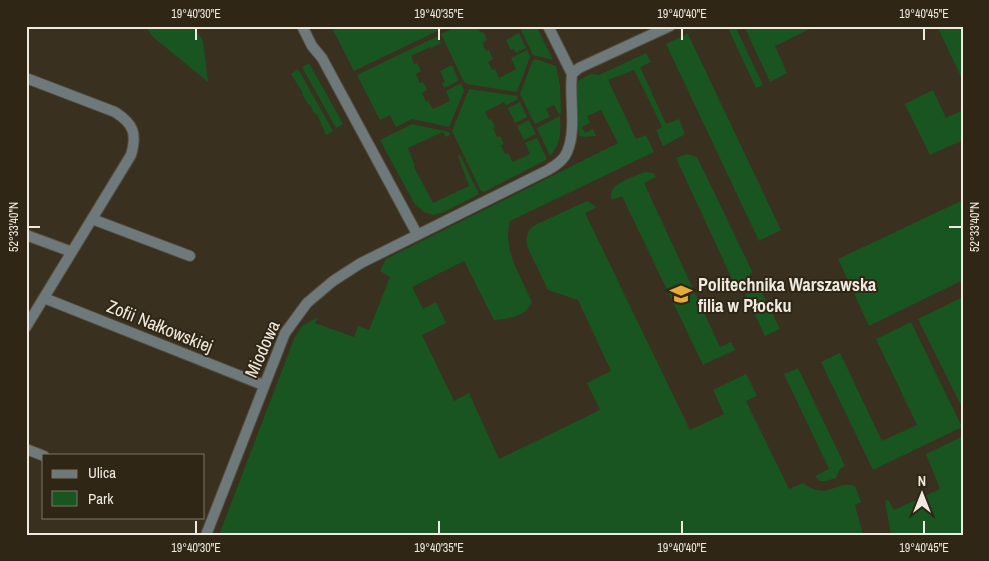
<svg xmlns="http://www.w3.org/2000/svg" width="989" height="561" viewBox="0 0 989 561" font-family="'Archivo Narrow',sans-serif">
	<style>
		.green { fill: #195520 }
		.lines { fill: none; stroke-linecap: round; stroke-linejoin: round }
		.minor-casing { stroke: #564e3e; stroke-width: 12 }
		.minor { stroke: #6e797b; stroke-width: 10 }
		.ticks { fill: none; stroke: #efeadf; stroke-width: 2 }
		.labels { text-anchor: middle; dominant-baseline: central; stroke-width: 4; stroke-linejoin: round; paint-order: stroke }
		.poi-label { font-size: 18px; font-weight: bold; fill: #efeadf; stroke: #2f2615; text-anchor: start }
		.street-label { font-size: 18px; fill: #efeadf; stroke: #2f2615 }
		.neatline { fill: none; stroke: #efeadf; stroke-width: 2 }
		.ticks-label { font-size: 12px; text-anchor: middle; fill: #efeadf }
	</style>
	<rect width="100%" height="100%" fill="#39301f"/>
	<path class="green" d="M145,26h48l10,15 5,41 -55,-45z
		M341,26h107l-94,45 -21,-41z
		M458,26h19l4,7 2,-1 4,8 -5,3 4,8 3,-1 4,9 -5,3 4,8 3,-1 4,9 17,-9 -5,-11 16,-8 3,7 -13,35 -50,-8 -3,-2 -23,-48z
		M519,26h17l17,34 -20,-5z
		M703,26l-15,8 93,196 -22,11 -93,-197z
		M727,26h8l28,59 -7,3z
		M744,26h72l-41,20 12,27 -17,9z
		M937,26h26v55z
		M519,33l7,15 -10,5 -2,-4 -3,1 -5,-10z
		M438,36l3,7 -10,5 -1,-1 -19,9 3,8 3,-1 4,8 -5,3 4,9 3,-1 4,8 -5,3 4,9 2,-1 5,8 17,-8 -4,-10 15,-8 3,8 -15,36 -37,-8 -16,8 -6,-12 -10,5 -23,-45z
		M646,53l5,9 -11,5 26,57 13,-5 5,12v4l-21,11 -7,-16 6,-3 -28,-57 -26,10 28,59 10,-4 8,17 -144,69c-8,28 11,56 22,81 -6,15 -24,17 -38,18l-30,-59 -52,26 11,22 13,-7 10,21 -24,12 32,66 15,-8 30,66 101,-49 -13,-27 24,-12 -33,-71 -30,-10 -21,-44c-1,-9 0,-16 8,-21l52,-24 10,6 -12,6 105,217 34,-16 -11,-24 33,-16 11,22 -11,5 43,88 14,-6c26,19 31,-4 52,3l6,16 -6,3 8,30h-644l75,-196 8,-13 16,-9 -3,6 39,14 4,-11 11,4 21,-53 -10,-6 6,-12 232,-116 -17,-33 -14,6 3,7 -8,4 3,6 8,-4 3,7 -10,1 -7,-1 -3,-43 2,-12 12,-7 9,1z
		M535,59l21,7 4,19 1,28 -2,1 -5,-9 -8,4 4,8 -15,7 -15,-30 13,-34z
		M309,63l34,61 -7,4 -34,-61z
		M452,65l6,14v2l-14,7 -2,-4 3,-2 -5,-11z
		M298,69l35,62 -7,4 -9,-21h-2l-6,-10h-1l-6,-10 1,-1 -12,-19z
		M469,89l48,7 1,3 -12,6 -2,-3 -19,10 4,8 2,-1 4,8 -2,1 4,9 3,-1 4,8 -3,2 4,8 3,-1 5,9 17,-8 -5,-11 12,-5 9,19v3l-62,32 -3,-1 -29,-60z
		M933,90l13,28 17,-8v30l-33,15 -25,-51z
		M520,102l7,15 -12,6 -7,-15z
		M560,116c1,16 1,27 -10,40l-13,-28z
		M529,120l7,14 -12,6 -7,-14z
		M412,124l37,8 1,3 -4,2 -3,-5 -35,16 7,18 -1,1 19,36 36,-17 -11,-30 2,-1 19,39 -37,19 -9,2 -9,-3 -10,-9 -34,-63z
		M687,154l10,3 55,114 -6,11c-6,3 -9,2 -14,-3l-56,-121z
		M645,172l8,1 3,4 -12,6 76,164 11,-5 4,8 -32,15 -81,-169 -10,4c-7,-16 22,-23 33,-28z
		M963,200v80l-94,46 -31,-67z
		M752,290l10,3 18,36 -15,7 -19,-40 1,-4z
		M963,297v112l-45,-90z
		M911,322l51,105 -89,43 -52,-108 19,-9 42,88 35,-16 -41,-86z
		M798,368l47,98 -5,3 -4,9 -10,3h-6l-5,-5 14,-7 -45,-95z
		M963,436v99h-72l-6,-34 3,-1 6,10 46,-21 -14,-35z"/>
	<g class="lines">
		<g class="minor-casing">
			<path id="minor" d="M302,26l10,20 10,12 95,176
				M548,26l24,48
				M26,78l89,34c19,12 22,22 16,43l-105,172
				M92,219l98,37
				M26,235l46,17
				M44,298l219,87
				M26,449l18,7
				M206,535l79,-202 22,-30 26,-22 28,-18 187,-93c8,-5 16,-10 19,-18 10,-22 2,-54 5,-78l7,-6 91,-42"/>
		</g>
		<use href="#minor" class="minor"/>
	</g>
	<path class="ticks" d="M196,28v12M439,28v12M682,28v12M924,28v12M28,227h12M949,227h13M196,521v13M439,521v13M682,521v13M924,521v13"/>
	<defs>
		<g id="university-bare" transform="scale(1.725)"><path d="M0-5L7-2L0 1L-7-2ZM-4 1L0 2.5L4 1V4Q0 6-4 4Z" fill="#e9ab38" stroke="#2f2615" stroke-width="2.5" paint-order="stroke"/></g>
	</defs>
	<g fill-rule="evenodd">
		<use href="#university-bare" x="681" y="294"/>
	</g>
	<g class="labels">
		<g class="poi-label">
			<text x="698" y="284">Politechnika Warszawska<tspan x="698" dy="21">filia w Płocku</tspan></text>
		</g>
		<g class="street-label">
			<text transform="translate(160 326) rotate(22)">Zofii Nałkowskiej</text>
			<text transform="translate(262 349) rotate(-66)">Miodowa</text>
		</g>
	</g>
	<rect width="989" height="561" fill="none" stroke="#2f2615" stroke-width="55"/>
	<rect x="42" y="454" width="162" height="65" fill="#2f2615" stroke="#7c7466"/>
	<rect x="52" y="470" width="25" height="8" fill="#6e797b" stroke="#7c7466"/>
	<text x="88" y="478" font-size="15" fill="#efeadf">Ulica</text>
	<rect x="52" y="491" width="25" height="15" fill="#195520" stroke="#7c7466"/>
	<text x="88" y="504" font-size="15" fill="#efeadf">Park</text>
	<g transform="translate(922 494)" stroke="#2f2615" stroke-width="4" paint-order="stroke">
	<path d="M0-4L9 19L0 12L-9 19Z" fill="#efeadf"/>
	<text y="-8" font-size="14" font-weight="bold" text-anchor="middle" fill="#efeadf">N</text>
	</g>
	<rect x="28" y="28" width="934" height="506" class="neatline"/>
	<g class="ticks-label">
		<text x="196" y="18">19°40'30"E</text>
		<text x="439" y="18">19°40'35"E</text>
		<text x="682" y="18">19°40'40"E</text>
		<text x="924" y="18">19°40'45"E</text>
		<text transform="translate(14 227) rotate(-90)" y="4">52°33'40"N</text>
		<text transform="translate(975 227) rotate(-90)" y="4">52°33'40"N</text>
		<text x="196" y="552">19°40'30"E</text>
		<text x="439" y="552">19°40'35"E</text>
		<text x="682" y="552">19°40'40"E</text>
		<text x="924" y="552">19°40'45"E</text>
	</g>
</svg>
